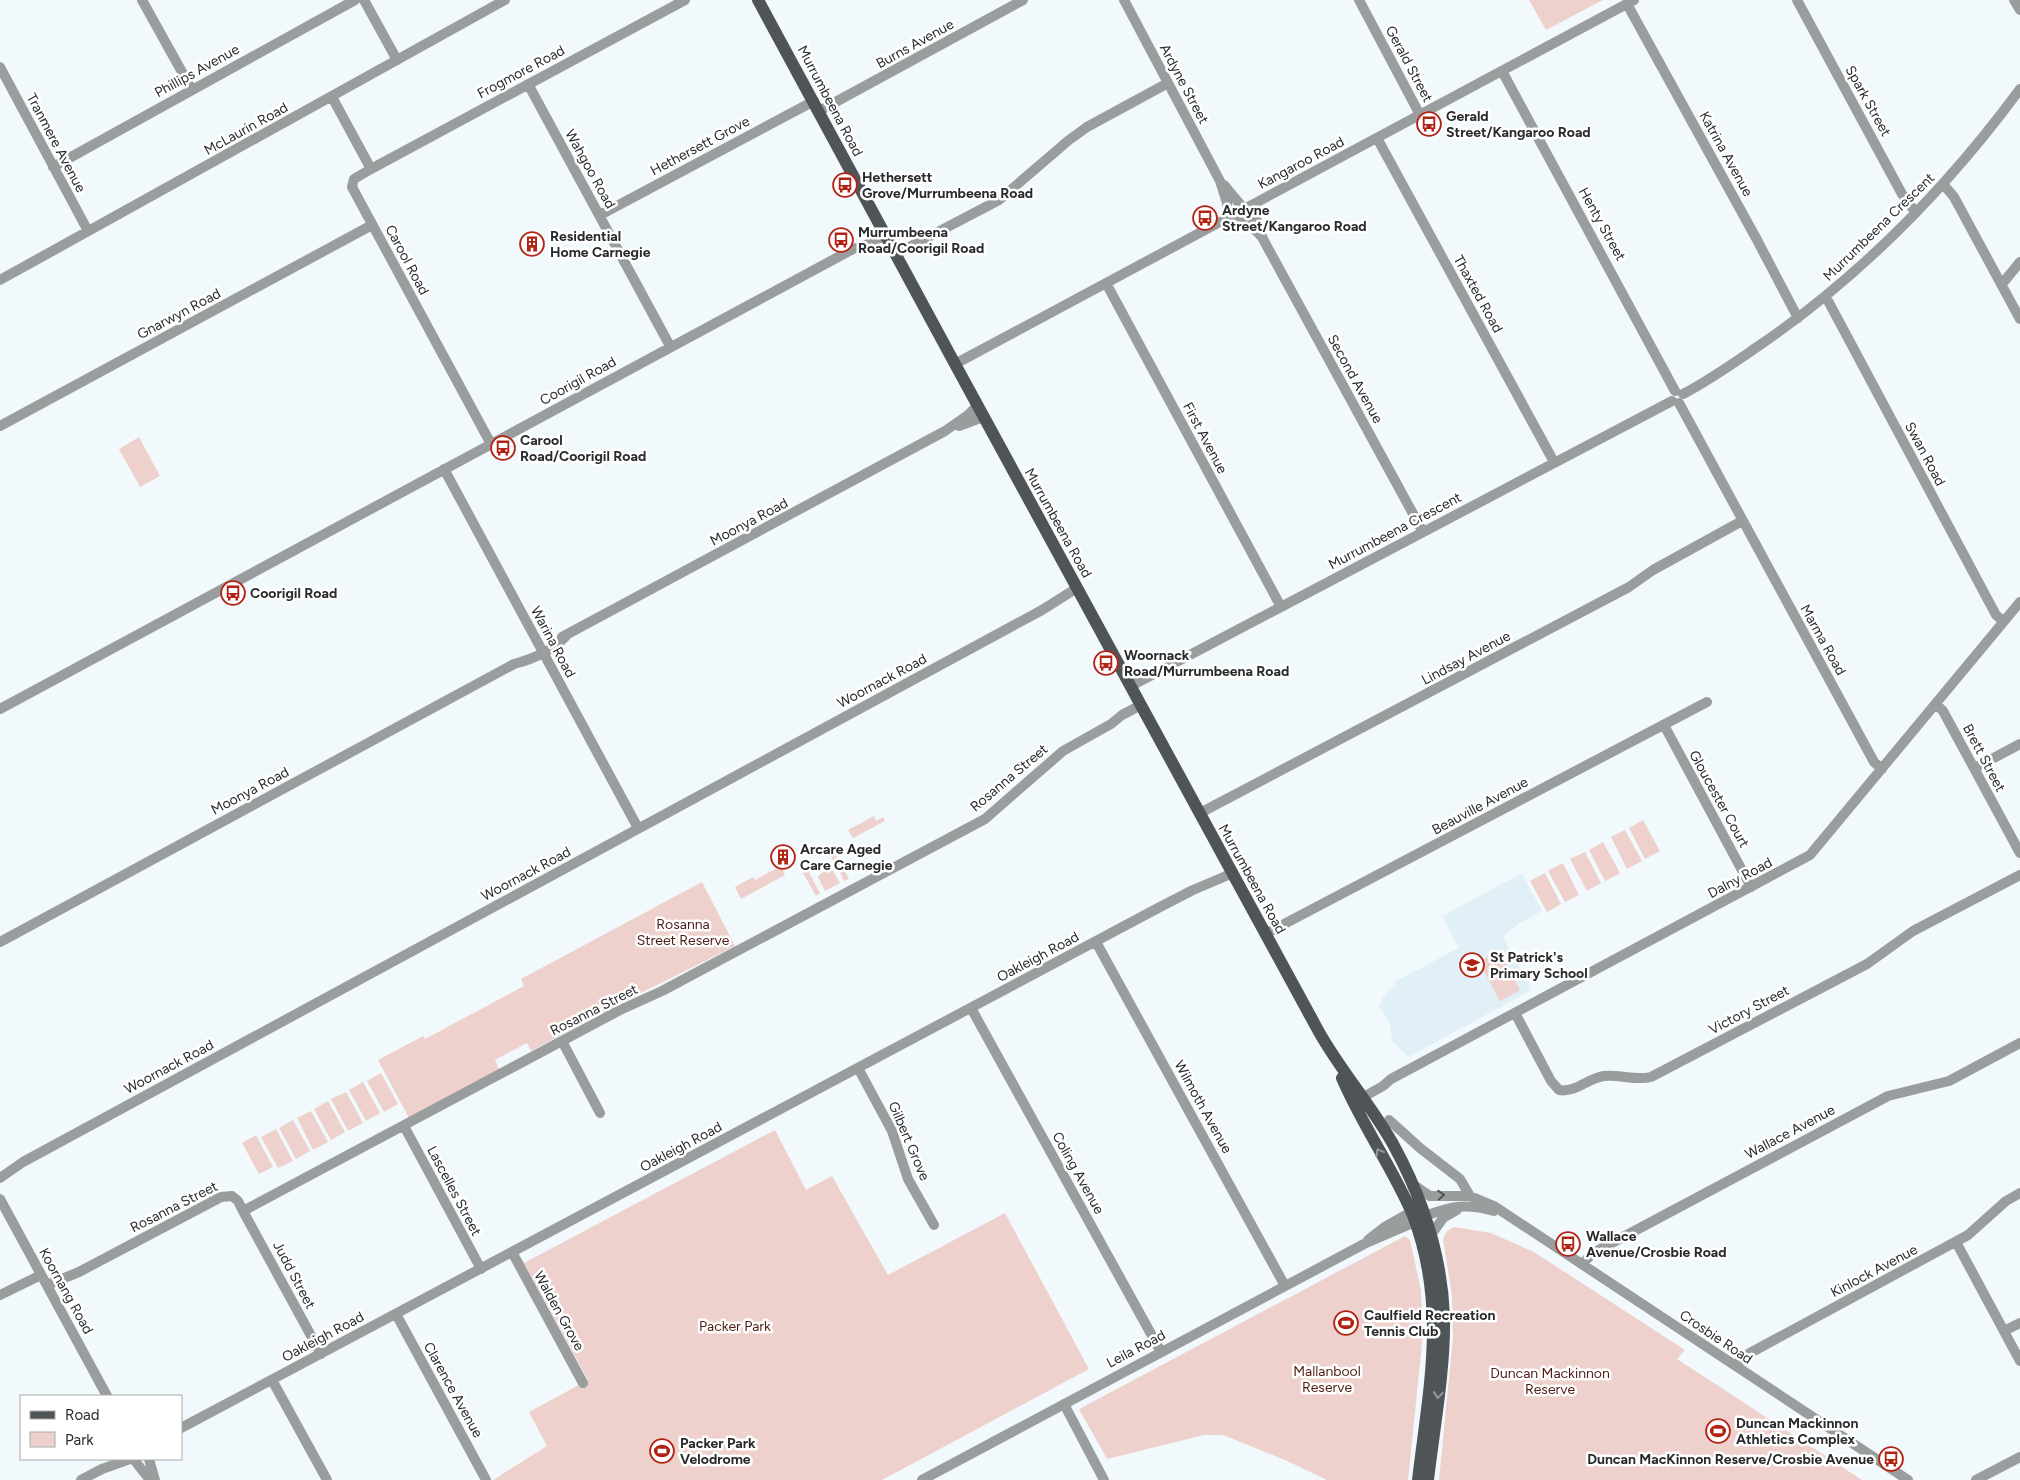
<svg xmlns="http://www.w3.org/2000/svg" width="2020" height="1480" viewBox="0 0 2020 1480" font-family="Figtree,sans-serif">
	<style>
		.built { fill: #e1eff7 }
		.green { fill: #eed1cc }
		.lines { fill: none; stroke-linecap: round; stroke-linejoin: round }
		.minor { stroke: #9a9d9e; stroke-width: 10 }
		.major { stroke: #4f5456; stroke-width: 12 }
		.oneway { stroke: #95989a }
		.oneway2 { stroke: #515355 }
		.labels { text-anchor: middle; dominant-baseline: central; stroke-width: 5; stroke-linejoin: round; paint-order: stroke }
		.street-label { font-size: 14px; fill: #292b2d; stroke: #fff }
		.poi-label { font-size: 14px; font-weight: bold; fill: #292b2d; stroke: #fff; text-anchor: start }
		.park-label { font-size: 14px; fill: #4f1b14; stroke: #fff }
	</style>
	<rect width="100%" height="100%" fill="#f2f9fc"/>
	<path class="built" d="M1522,873l20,38 -24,13 -15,13 29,53 -124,67 -16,-16 -2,-17 -11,-19 3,-4 -1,-1 9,-11 6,-3 -2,-4 65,-34 -17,-32z"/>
	<path class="green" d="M1529,0h74l-57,30z
		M139,437l21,39 -20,11 -21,-38z
		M874,816l2,5 7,-4 2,4 -32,17 -5,-8z
		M1643,820l17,31 -15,8 -16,-31z
		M1625,830l17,31 -15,8 -16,-32z
		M1603,842l17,31 -15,8 -16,-31z
		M834,852l15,27 -5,2 -14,-27z
		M1585,852l16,31 -14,8 -17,-32z
		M1563,863l16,32 -14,7 -17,-31z
		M781,866l4,9 -44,24 -6,-12 18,-10 2,3z
		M806,867l14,26 -4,3 -15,-27z
		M829,869l4,2 7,12 -15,8 -7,-14 2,-3z
		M1545,873l16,31 -14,8 -17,-31z
		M702,882l33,64 -114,57 -90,48 -4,-8 -32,17 4,9 -90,49 -31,-58 45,-24 2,3 99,-53 -3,-7z
		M1499,951l21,39 -20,11 -21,-39z
		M381,1073l17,31 -14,8 -17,-31z
		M363,1082l17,31 -14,8 -17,-31z
		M346,1092l17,31 -15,8 -17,-32z
		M328,1101l17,31 -14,8 -17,-31z
		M311,1111l17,31 -15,8 -16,-32z
		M293,1120l17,31 -14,8 -17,-31z
		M276,1129l17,32 -15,7 -17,-31z
		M775,1130l31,60 26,-14 56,99 117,-62 84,156 -207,111h-389l54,-34 -18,-34 59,-32 -64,-117z
		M256,1135l17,32 -14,7 -17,-31z
		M1454,1227l37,6 43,19 151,98 -8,9 185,121h-423l14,-143 -1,-41 -9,-57 4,-8z
		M1405,1236l5,4 11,50 2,44 -15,146h-81l-42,-20 -62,-25h-19l-97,24 -28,-50z"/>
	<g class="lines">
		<path class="minor" d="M142,0l50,90
			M364,0l33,60
			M1124,0l96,181 7,22 2,14
			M1359,0l61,115
			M1797,0l105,194 14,19
			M2014,0l6,10
			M1627,4l129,234 42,80
			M0,67l88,164
			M1502,71l173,320
			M528,84l142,262
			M332,97l39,72 -17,10 -2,8 139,257
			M819,111l204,-111
			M1377,138l177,324
			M53,167l302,-167
			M371,169l314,-169
			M1943,184l11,13 66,122
			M1224,185l20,24
			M1254,204l2,14 7,21 160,293
			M1235,214l13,9 13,13
			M600,215l214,-114
			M896,254l103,-54 70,-60 18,-13 81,-44
			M0,280l505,-280
			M1106,283l175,324
			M2002,284l18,-22
			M1826,297l170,318 7,6
			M955,364l679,-364
			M1683,394c27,-14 52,-32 77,-49 102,-70 187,-157 260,-256
			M1679,403l195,359 8,7
			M0,426l372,-201
			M959,426l24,-9
			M444,469l194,359
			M562,637l383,-206 23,-16 9,-9
			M1131,686l541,-285
			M1936,704l7,7 77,142
			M0,709l853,-460 13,-4 19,-10
			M1664,725l87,162
			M1975,768l45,-24
			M1200,813l429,-226 24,-17 89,-49
			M1265,934l442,-232
			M0,942l514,-278c19,-5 39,-14 52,-28
			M1096,942l189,344
			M971,1008l190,344
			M1515,1013l36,68 8,9c17,3 29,-12 45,-14 16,-2 31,5 47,1l216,-113 46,-33 107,-56
			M562,1041l38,72
			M858,1068l34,63 16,48 26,46
			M1358,1100l25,-14 8,-7 419,-224 210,-253
			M1389,1120l31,28 40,31 10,17
			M404,1126l77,143
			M0,1178l23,-16 1019,-552 35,-22
			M1415,1186l15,10h40l24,10 414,274
			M0,1199l107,197
			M243,1211l78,143
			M1425,1216c27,-10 41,-13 69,-5
			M1431,1235l12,-17 14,-8
			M1368,1240l18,-14 25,-14
			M1956,1242l64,119
			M512,1252l71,131
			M1582,1264l11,-11 295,-157 61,-15 71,-38
			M47,1285l32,-13 142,-75 11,-1 6,5 5,10 377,-201 42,-19 323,-172 78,-68 48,-27 11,-9 19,-10
			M0,1295l41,-20
			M396,1314l90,166
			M2004,1331l16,-8
			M1736,1366l6,-8 8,-5 218,-118 38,-34 14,-8
			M272,1380l55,100
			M1064,1404l40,76
			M181,1428l979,-521 33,-17 40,-17
			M149,1459l6,21
			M135,1461l15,19
			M81,1480l21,-11 28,-10
			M922,1480l442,-236 51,-22
			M1976,1480l44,-23"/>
		<path class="major" d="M758,0l197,364 364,668c22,39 52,73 74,112 29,53 49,112 51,173 1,52 -10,111 -16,163
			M1342,1078c20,47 50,89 70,135 36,91 17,174 6,267"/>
	</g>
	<defs><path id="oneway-chevron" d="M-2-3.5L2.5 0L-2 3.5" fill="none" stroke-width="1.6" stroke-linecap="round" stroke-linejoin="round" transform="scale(1.25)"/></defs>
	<g class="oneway">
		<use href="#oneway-chevron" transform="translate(1379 1152) rotate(-119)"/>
		<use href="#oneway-chevron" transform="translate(1438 1395) rotate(96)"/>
	</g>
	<use class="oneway2" href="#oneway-chevron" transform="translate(1441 1195) rotate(-4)"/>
	<defs>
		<g id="bus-ring" transform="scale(1.25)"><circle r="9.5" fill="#fff" stroke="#b22314" stroke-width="1.5"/><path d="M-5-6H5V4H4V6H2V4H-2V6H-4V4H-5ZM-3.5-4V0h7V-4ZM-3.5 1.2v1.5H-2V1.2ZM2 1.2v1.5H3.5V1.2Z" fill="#b22314"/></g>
		<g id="building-ring" transform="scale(1.25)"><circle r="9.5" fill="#fff" stroke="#b22314" stroke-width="1.5"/><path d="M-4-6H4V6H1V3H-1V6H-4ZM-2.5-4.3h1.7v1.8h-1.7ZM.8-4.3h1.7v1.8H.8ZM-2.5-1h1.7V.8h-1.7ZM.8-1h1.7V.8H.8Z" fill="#b22314"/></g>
		<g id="school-ring" transform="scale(1.25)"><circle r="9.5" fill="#fff" stroke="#b22314" stroke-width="1.5"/><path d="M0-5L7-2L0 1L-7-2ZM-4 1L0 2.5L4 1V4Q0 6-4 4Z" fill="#b22314"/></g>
		<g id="stadium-ring" transform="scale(1.25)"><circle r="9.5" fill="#fff" stroke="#b22314" stroke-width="1.5"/><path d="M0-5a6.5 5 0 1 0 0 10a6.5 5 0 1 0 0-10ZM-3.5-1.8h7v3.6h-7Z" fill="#b22314"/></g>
	</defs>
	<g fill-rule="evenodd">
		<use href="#bus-ring" x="1429" y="124"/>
		<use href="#bus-ring" x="845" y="185"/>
		<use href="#bus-ring" x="1205" y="218"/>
		<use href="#bus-ring" x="841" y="240"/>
		<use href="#building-ring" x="532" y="244"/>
		<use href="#bus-ring" x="503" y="448"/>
		<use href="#bus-ring" x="233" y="593"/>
		<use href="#bus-ring" x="1106" y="663"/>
		<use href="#building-ring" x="783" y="857"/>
		<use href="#school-ring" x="1472" y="965"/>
		<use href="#bus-ring" x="1568" y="1244"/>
		<use href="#stadium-ring" x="1346" y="1323"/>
		<use href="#stadium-ring" x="1718" y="1431"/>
		<use href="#stadium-ring" x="662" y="1451"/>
		<use href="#bus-ring" x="1891" y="1459"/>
	</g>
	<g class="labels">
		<g class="street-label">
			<text transform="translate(915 44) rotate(-29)">Burns Avenue</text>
			<text transform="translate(1409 64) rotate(62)">Gerald Street</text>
			<text transform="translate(197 71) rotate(-29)">Phillips Avenue</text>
			<text transform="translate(521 72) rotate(-28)">Frogmore Road</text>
			<text transform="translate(1184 84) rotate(62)">Ardyne Street</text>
			<text transform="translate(830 101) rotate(62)">Murrumbeena Road</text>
			<text transform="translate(1868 101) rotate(61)">Spark Street</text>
			<text transform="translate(246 129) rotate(-29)">McLaurin Road</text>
			<text transform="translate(56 143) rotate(62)">Tranmere Avenue</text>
			<text transform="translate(700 146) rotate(-28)">Hethersett Grove</text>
			<text transform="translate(1726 154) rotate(61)">Katrina Avenue</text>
			<text transform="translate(1301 163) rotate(-28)">Kangaroo Road</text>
			<text transform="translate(590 169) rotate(61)">Wahgoo Road</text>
			<text transform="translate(1602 224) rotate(61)">Henty Street</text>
			<text transform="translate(1879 227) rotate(-44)">Murrumbeena Crescent</text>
			<text transform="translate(407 260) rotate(62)">Carool Road</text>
			<text transform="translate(1478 294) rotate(61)">Thaxted Road</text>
			<text transform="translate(179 314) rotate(-28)">Gnarwyn Road</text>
			<text transform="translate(1355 379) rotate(61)">Second Avenue</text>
			<text transform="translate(578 381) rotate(-29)">Coorigil Road</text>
			<text transform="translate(1205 438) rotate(62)">First Avenue</text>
			<text transform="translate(1925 454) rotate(62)">Swan Road</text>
			<text transform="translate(749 522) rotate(-28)">Moonya Road</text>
			<text transform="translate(1058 523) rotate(61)">Murrumbeena Road</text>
			<text transform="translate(1395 531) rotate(-28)">Murrumbeena Crescent</text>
			<text transform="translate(1823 640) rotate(61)">Marma Road</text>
			<text transform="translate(553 642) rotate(62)">Warina Road</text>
			<text transform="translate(1466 658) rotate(-28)">Lindsay Avenue</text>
			<text transform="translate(882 681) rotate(-28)">Woornack Road</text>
			<text transform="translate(1984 758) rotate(62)">Brett Street</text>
			<text transform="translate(1009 778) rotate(-40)">Rosanna Street</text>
			<text transform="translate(250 791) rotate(-28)">Moonya Road</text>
			<text transform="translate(1719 799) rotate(61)">Gloucester Court</text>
			<text transform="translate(1480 806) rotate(-28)">Beauville Avenue</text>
			<text transform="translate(526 874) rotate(-28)">Woornack Road</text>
			<text transform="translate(1740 878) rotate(-28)">Dalny Road</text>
			<text transform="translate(1252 879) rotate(61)">Murrumbeena Road</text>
			<text transform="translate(1038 957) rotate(-28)">Oakleigh Road</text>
			<text transform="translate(594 1010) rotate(-27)">Rosanna Street</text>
			<text transform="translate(1749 1010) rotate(-28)">Victory Street</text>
			<text transform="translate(169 1067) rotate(-28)">Woornack Road</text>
			<text transform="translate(1203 1107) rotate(61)">Wilmoth Avenue</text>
			<text transform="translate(1790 1132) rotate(-28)">Wallace Avenue</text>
			<text transform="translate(909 1141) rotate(67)">Gilbert Grove</text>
			<text transform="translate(681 1147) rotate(-28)">Oakleigh Road</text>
			<text transform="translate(1078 1173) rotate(61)">Coling Avenue</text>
			<text transform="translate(454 1191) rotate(62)">Lascelles Street</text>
			<text transform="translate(174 1207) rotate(-27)">Rosanna Street</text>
			<text transform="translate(1874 1271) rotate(-28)">Kinlock Avenue</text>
			<text transform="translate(294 1275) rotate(62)">Judd Street</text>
			<text transform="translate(66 1291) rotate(61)">Koornang Road</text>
			<text transform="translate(559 1311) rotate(61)">Walden Grove</text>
			<text transform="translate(323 1337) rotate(-28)">Oakleigh Road</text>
			<text transform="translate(1716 1337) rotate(34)">Crosbie Road</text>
			<text transform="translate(1136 1349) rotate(-28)">Leila Road</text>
			<text transform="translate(453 1390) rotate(61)">Clarence Avenue</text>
		</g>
		<g class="poi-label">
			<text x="1446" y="116">Gerald<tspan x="1446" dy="16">Street/Kangaroo Road</tspan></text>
			<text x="862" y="177">Hethersett<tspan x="862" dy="16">Grove/Murrumbeena Road</tspan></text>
			<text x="1222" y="210">Ardyne<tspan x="1222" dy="16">Street/Kangaroo Road</tspan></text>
			<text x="858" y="232">Murrumbeena<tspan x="858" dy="16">Road/Coorigil Road</tspan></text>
			<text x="550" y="236">Residential<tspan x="550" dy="16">Home Carnegie</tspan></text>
			<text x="520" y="440">Carool<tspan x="520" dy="16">Road/Coorigil Road</tspan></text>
			<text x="250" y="593">Coorigil Road</text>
			<text x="1124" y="655">Woornack<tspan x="1124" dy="16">Road/Murrumbeena Road</tspan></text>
			<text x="800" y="849">Arcare Aged<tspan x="800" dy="16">Care Carnegie</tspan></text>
			<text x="1490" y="957">St Patrick's<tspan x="1490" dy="16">Primary School</tspan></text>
			<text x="1586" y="1236">Wallace<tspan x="1586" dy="16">Avenue/Crosbie Road</tspan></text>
			<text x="1364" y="1315">Caulfield Recreation<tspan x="1364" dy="16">Tennis Club</tspan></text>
			<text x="1736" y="1423">Duncan Mackinnon<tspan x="1736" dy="16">Athletics Complex</tspan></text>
			<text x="680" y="1443">Packer Park<tspan x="680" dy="16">Velodrome</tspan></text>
			<text x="1874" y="1459" text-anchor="end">Duncan MacKinnon Reserve/Crosbie Avenue</text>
		</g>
		<g class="park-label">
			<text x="683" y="924">Rosanna<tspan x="683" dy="16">Street Reserve</tspan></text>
			<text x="735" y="1326">Packer Park</text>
			<text x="1327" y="1371">Mallanbool<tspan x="1327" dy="16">Reserve</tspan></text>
			<text x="1550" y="1373">Duncan Mackinnon<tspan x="1550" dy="16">Reserve</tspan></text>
		</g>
	</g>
	<rect x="20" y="1395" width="162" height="65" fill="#ffffff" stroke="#a9aaab"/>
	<rect x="30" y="1411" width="25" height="8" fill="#4f5456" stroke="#a9aaab"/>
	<text x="65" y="1420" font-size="15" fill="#292b2d">Road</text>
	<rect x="30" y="1432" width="25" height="15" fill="#eed1cc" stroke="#a9aaab"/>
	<text x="65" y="1445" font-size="15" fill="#292b2d">Park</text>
</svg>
